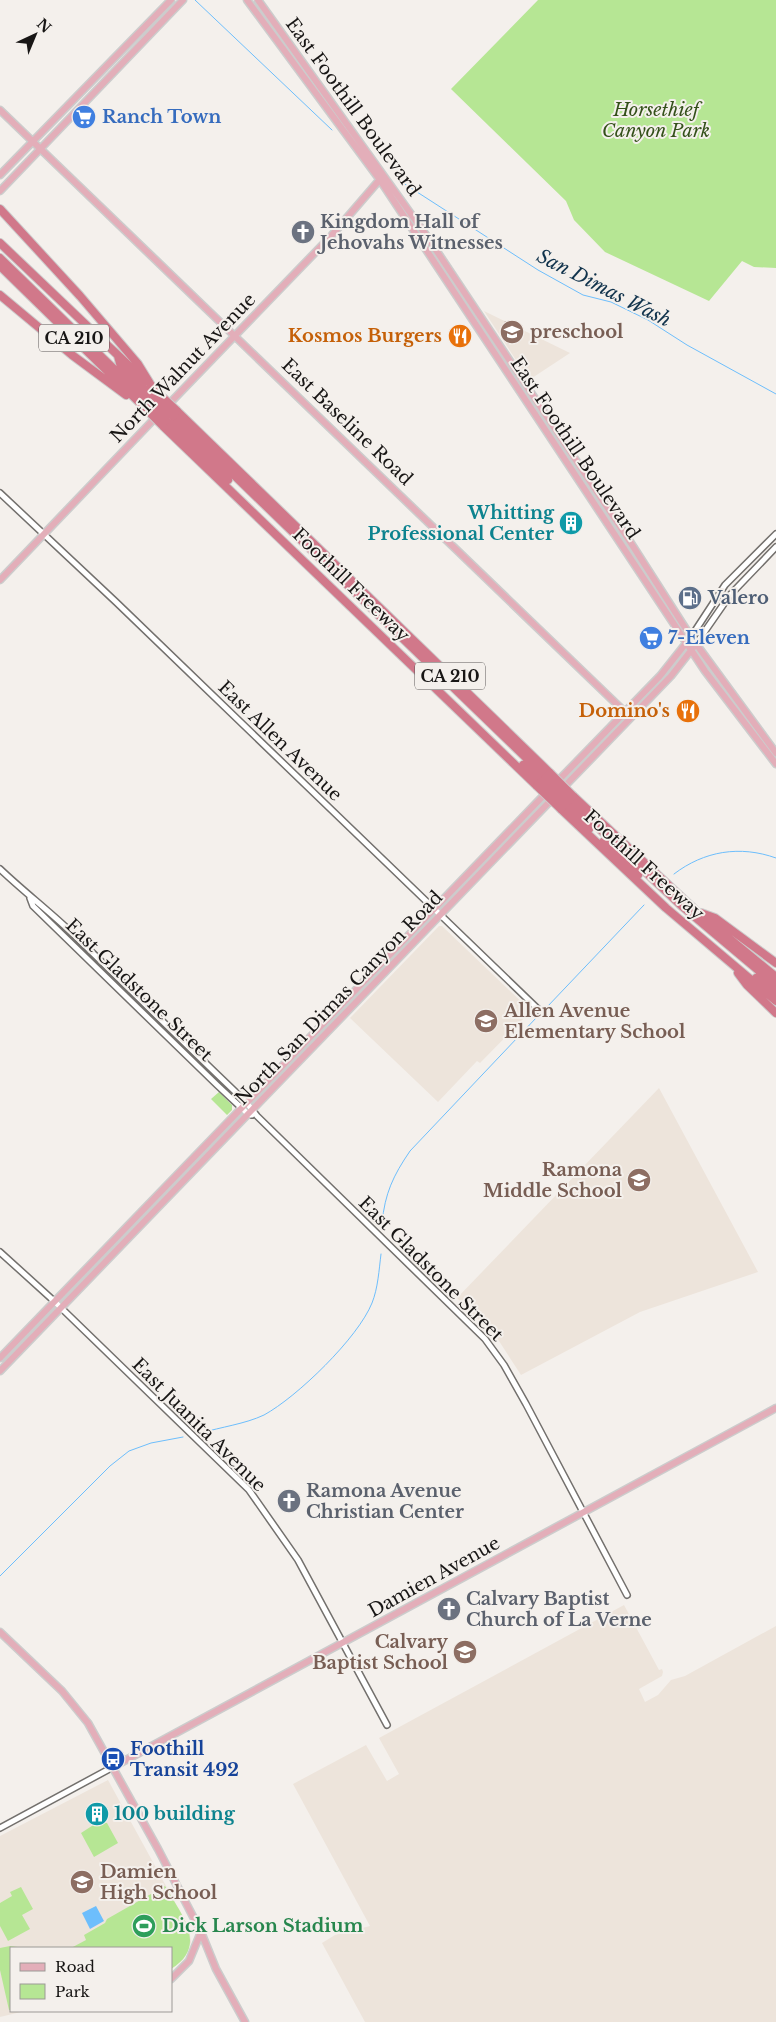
<svg xmlns="http://www.w3.org/2000/svg" width="776" height="2022" viewBox="0 0 776 2022" font-family="'Libre Baskerville',serif">
	<style>
		.built { fill: #ede4db }
		.green { fill: #b6e694 }
		.water { fill: #6dbefc }
		.lines { fill: none; stroke-linecap: round; stroke-linejoin: round }
		.stream { stroke: #6dbefc; stroke-width: 1 }
		.minor-casing { stroke: #73706d; stroke-width: 8 }
		.major-casing { stroke: #ccc; stroke-width: 9 }
		.highway-casing { stroke: #ccc; stroke-width: 10 }
		.minor { stroke: #fff; stroke-width: 5 }
		.major { stroke: #e3aeb9; stroke-width: 6 }
		.highway { stroke: #d1788a; stroke-width: 8 }
		.highway-bridge-casing { stroke: #ccc; stroke-width: 10; stroke-linecap: butt }
		.highway-bridge { stroke: #d1788a; stroke-width: 8 }
		.labels { text-anchor: middle; dominant-baseline: central; stroke-width: 4; stroke-linejoin: round; paint-order: stroke }
		.shield { fill: #f4f0ec; stroke: #5a5756; stroke-width: 1 }
		.shield-label { font-size: 16px; font-weight: bold; fill: #181615 }
		.street-label { font-size: 18px; fill: #181615; stroke: #f4f0ec }
		.park-label { font-size: 18px; font-style: italic; fill: #34511a; stroke: #f4f0ec }
		.shop-label { font-size: 18px; font-weight: bold; fill: #366cbe; stroke: #f4f0ec; text-anchor: start }
		.worship-label { font-size: 18px; font-weight: bold; fill: #5b616d; stroke: #f4f0ec; text-anchor: start }
		.education-label { font-size: 18px; font-weight: bold; fill: #785e54; stroke: #f4f0ec; text-anchor: start }
		.food-label { font-size: 18px; font-weight: bold; fill: #c56008; stroke: #f4f0ec; text-anchor: end }
		.culture-label { font-size: 18px; font-weight: bold; fill: #0d838f; stroke: #f4f0ec; text-anchor: end }
		.service-label { font-size: 18px; font-weight: bold; fill: #4e5e75; stroke: #f4f0ec; text-anchor: start }
		.transit-label { font-size: 18px; font-weight: bold; fill: #164399; stroke: #f4f0ec; text-anchor: start }
		.leisure-label { font-size: 18px; font-weight: bold; fill: #27864d; stroke: #f4f0ec; text-anchor: start }
		.water-label { font-size: 19px; font-style: italic; fill: #11334c; stroke: #f4f0ec }
	</style>
	<rect width="100%" height="100%" fill="#f4f0ec"/>
	<path class="built" d="M484,311l86,42 -41,27z
		M439,926h3l89,85 -51,52 -3,-2 -39,41 -88,-84z
		M659,1088l99,184 -118,40 -119,63 -22,-34 -42,-43z
		M624,1605l35,65 3,-1 1,3 -1,4 -23,13 6,13 13,-7 13,-15 14,-4 91,-50v396h-411l-43,-79 13,-8 35,-9 -77,-142 73,-39 21,36 12,-7 -20,-36z
		M108,1780l81,148 2,14 -6,14 -14,-8h-160v63h14l-25,6v-181z"/>
	<path class="green" d="M538,0h238v268l-22,-1 -12,-6 -33,40 -104,-49 -31,-32 -8,-19 -115,-112z
		M219,1092l13,13v5l-5,5 -16,-16z
		M98,1822l1,2 3,-2 5,1 11,20 -24,14 -13,-24z
		M165,1886c16,28 44,60 6,83v-21h-100l15,-8 -2,-5 21,-12 2,-4z
		M21,1887l12,22 -11,6 8,14 -22,12 -8,-15v-23l12,-7 -2,-4z
		M10,1946l15,2h-14v62h-2l-9,-40v-22z"/>
	<path class="water" d="M96,1906l8,15 -14,8 -8,-16z"/>
	<g class="lines">
		<path class="stream" d="M195,0l137,130
			M400,181l138,89 45,25 28,7 37,18 39,25 89,49
			M674,874c30,-23 66,-29 102,-16
			M547,1007l97,-102
			M382,1223c3,-30 11,-47 28,-72l127,-134
			M201,1433c20,-6 44,-9 63,-18 33,-18 94,-77 108,-112 6,-15 7,-33 9,-49
			M0,1576l110,-110 19,-15 22,-8 32,-6"/>
		<g class="minor-casing">
			<path id="minor" d="M0,493l116,109 424,409
				M691,637l34,-52 51,-51
				M696,644l34,-49 46,-48
				M0,869c23,22 48,41 71,63 59,57 116,114 175,170l11,14 228,223 19,26 22,39 101,191
				M30,898l3,8 184,179 31,29 4,1
				M0,1252l54,49 195,189 49,70 89,165
				M0,1828l113,-61"/>
		</g>
		<g class="major-casing">
			<path id="major" d="M247,0l133,180 325,491 71,93
				M258,0l168,235 201,302 64,100 85,116
				M0,110l628,605
				M0,175l171,-175
				M0,191l183,-191
				M166,407l166,-172 50,-58
				M0,580l157,-164
				M555,784l105,-108 31,-39
				M562,789l109,-113 25,-32
				M0,1358l548,-567
				M0,1371l555,-575
				M0,1632l62,59 26,32 70,126 43,83 15,37 29,53
				M113,1767l663,-359
				M171,1979l18,-18 12,-29"/>
		</g>
		<g class="highway-casing">
			<path id="highway" d="M0,209l80,87 58,68 16,26
				M0,243l145,138
				M0,258l151,147
				M0,266l147,144
				M0,295l72,60 54,40
				M118,356l3,11 35,33
				M177,411l373,362
				M173,416l373,361
				M166,420l62,60
				M163,426l374,360
				M523,765l18,17
				M573,796l122,114 81,67
				M569,800l114,107 93,78
				M564,805l25,24
				M561,809l105,99 110,93
				M603,842l35,33
				M701,913l14,5 61,45
				M738,973l9,12 29,28
				M756,978l20,16"/>
		</g>
		<use href="#minor" class="minor"/>
		<use href="#major" class="major"/>
		<use href="#highway" class="highway"/>
		<g class="highway-bridge-casing">
			<path id="highway-bridge" d="M162,397l15,14
				M156,400l17,16
				M151,405l15,15
				M147,410l16,16
				M550,773l23,23
				M546,777l23,23
				M541,782l23,23
				M537,786l24,23"/>
		</g>
		<use href="#highway-bridge" class="highway-bridge"/>
	</g>
	<defs>
		<g id="supermarket-disc" transform="scale(1.25)"><circle r="9.5" fill="#3f7fe0" stroke="#f4f0ec"/><path d="M-6-5.5h2.5l.6 2H6L4.5 2H-2.5L-4.4-4H-6ZM-1.5 3.2a1.3 1.3 0 1 0 .1 0ZM3 3.2a1.3 1.3 0 1 0 .1 0Z" fill="#fff"/></g>
		<g id="church-disc" transform="scale(1.25)"><circle r="9.5" fill="#6b7280" stroke="#f4f0ec"/><path d="M-1.2-6h2.4v3.5h3.3v2.4h-3.3V6h-2.4V-.1h-3.3v-2.4h3.3Z" fill="#fff"/></g>
		<g id="school-disc" transform="scale(1.25)"><circle r="9.5" fill="#8d6e63" stroke="#f4f0ec"/><path d="M0-5L7-2L0 1L-7-2ZM-4 1L0 2.5L4 1V4Q0 6-4 4Z" fill="#fff"/></g>
		<g id="restaurant-disc" transform="scale(1.25)"><circle r="9.5" fill="#e8710a" stroke="#f4f0ec"/><path d="M-5-6h1v4h1v-4h1v4h1v-4h1v5L-1.5 .5V6h-2V.5L-5-1ZM5-6V6H3V1.5H1.5Q1.5-4 5-6Z" fill="#fff"/></g>
		<g id="building-disc" transform="scale(1.25)"><circle r="9.5" fill="#0f9aa8" stroke="#f4f0ec"/><path d="M-4-6H4V6H1V3H-1V6H-4ZM-2.5-4.3h1.7v1.8h-1.7ZM.8-4.3h1.7v1.8H.8ZM-2.5-1h1.7V.8h-1.7ZM.8-1h1.7V.8H.8Z" fill="#fff"/></g>
		<g id="fuel-disc" transform="scale(1.25)"><circle r="9.5" fill="#5c6f8a" stroke="#f4f0ec"/><path d="M-5.5-6h7V0h2V4h1.3V-2.5L3-4.5l.8-.8L6-3V5H2.5V1h-1V6h-7ZM-4.2-4.7v3.2H.2V-4.7Z" fill="#fff"/></g>
		<g id="bus-disc" transform="scale(1.25)"><circle r="9.5" fill="#1a4fb4" stroke="#f4f0ec"/><path d="M-5-6H5V4H4V6H2V4H-2V6H-4V4H-5ZM-3.5-4V0h7V-4ZM-3.5 1.2v1.5H-2V1.2ZM2 1.2v1.5H3.5V1.2Z" fill="#fff"/></g>
		<g id="stadium-disc" transform="scale(1.25)"><circle r="9.5" fill="#2e9e5b" stroke="#f4f0ec"/><path d="M0-5a6.5 5 0 1 0 0 10a6.5 5 0 1 0 0-10ZM-3.5-1.8h7v3.6h-7Z" fill="#fff"/></g>
	</defs>
	<g fill-rule="evenodd">
		<use href="#supermarket-disc" x="84" y="117"/>
		<use href="#church-disc" x="303" y="232"/>
		<use href="#school-disc" x="512" y="332"/>
		<use href="#restaurant-disc" x="460" y="336"/>
		<use href="#building-disc" x="571" y="523"/>
		<use href="#fuel-disc" x="690" y="598"/>
		<use href="#supermarket-disc" x="651" y="638"/>
		<use href="#restaurant-disc" x="688" y="711"/>
		<use href="#school-disc" x="486" y="1021"/>
		<use href="#school-disc" x="639" y="1180"/>
		<use href="#church-disc" x="289" y="1501"/>
		<use href="#church-disc" x="449" y="1609"/>
		<use href="#school-disc" x="465" y="1652"/>
		<use href="#bus-disc" x="113" y="1759"/>
		<use href="#building-disc" x="97" y="1814"/>
		<use href="#school-disc" x="82" y="1882"/>
		<use href="#stadium-disc" x="144" y="1926"/>
	</g>
	<g class="labels">
		<g class="shield">
			<rect x="39" y="324.5" width="70" height="27" rx="4"/>
			<rect x="415" y="662.5" width="70" height="27" rx="4"/>
		</g>
		<g class="shield-label">
			<text x="74" y="338">CA 210</text>
			<text x="450" y="676">CA 210</text>
		</g>
		<g class="street-label">
			<text transform="translate(353 107) rotate(54)">East Foothill Boulevard</text>
			<text transform="translate(183 368) rotate(-46)">North Walnut Avenue</text>
			<text transform="translate(347 422) rotate(44)">East Baseline Road</text>
			<text transform="translate(575 448) rotate(56)">East Foothill Boulevard</text>
			<text transform="translate(351 585) rotate(44)">Foothill Freeway</text>
			<text transform="translate(280 741) rotate(44)">East Allen Avenue</text>
			<text transform="translate(644 865) rotate(42)">Foothill Freeway</text>
			<text transform="translate(139 990) rotate(44)">East Gladstone Street</text>
			<text transform="translate(339 998) rotate(-46)">North San Dimas Canyon Road</text>
			<text transform="translate(431 1269) rotate(45)">East Gladstone Street</text>
			<text transform="translate(199 1425) rotate(45)">East Juanita Avenue</text>
			<text transform="translate(434 1577) rotate(-29)">Damien Avenue</text>
		</g>
		<g class="park-label">
			<text x="656" y="110">Horsethief<tspan x="656" dy="21">Canyon Park</tspan></text>
		</g>
		<g class="shop-label">
			<text x="102" y="117">Ranch Town</text>
			<text x="668" y="638">7-Eleven</text>
		</g>
		<g class="worship-label">
			<text x="320" y="222">Kingdom Hall of<tspan x="320" dy="21">Jehovahs Witnesses</tspan></text>
			<text x="306" y="1491">Ramona Avenue<tspan x="306" dy="21">Christian Center</tspan></text>
			<text x="466" y="1599">Calvary Baptist<tspan x="466" dy="21">Church of La Verne</tspan></text>
		</g>
		<g class="education-label">
			<text x="530" y="332">preschool</text>
			<text x="504" y="1011">Allen Avenue<tspan x="504" dy="21">Elementary School</tspan></text>
			<text x="622" y="1170" text-anchor="end">Ramona<tspan x="622" dy="21">Middle School</tspan></text>
			<text x="448" y="1642" text-anchor="end">Calvary<tspan x="448" dy="21">Baptist School</tspan></text>
			<text x="100" y="1872">Damien<tspan x="100" dy="21">High School</tspan></text>
		</g>
		<g class="food-label">
			<text x="442" y="336">Kosmos Burgers</text>
			<text x="670" y="711">Domino's</text>
		</g>
		<g class="culture-label">
			<text x="554" y="513">Whitting<tspan x="554" dy="21">Professional Center</tspan></text>
			<text x="114" y="1814" text-anchor="start">100 building</text>
		</g>
		<g class="service-label">
			<text x="708" y="598">Valero</text>
		</g>
		<g class="transit-label">
			<text x="130" y="1749">Foothill<tspan x="130" dy="21">Transit 492</tspan></text>
		</g>
		<g class="leisure-label">
			<text x="162" y="1926">Dick Larson Stadium</text>
		</g>
		<g class="water-label">
			<text transform="translate(604 288) rotate(27)">San Dimas Wash</text>
		</g>
	</g>
	<rect x="10" y="1947" width="162" height="65" fill="#f4f0ec" stroke="#9c9996"/>
	<rect x="20" y="1963" width="25" height="8" fill="#e3aeb9" stroke="#9c9996"/>
	<text x="55" y="1972" font-size="15" fill="#181615">Road</text>
	<rect x="20" y="1984" width="25" height="15" fill="#b6e694" stroke="#9c9996"/>
	<text x="55" y="1997" font-size="15" fill="#181615">Park</text>
	<g transform="translate(35 35) rotate(44)" stroke="#f4f0ec" stroke-width="4" paint-order="stroke">
	<path d="M0-4L9 19L0 12L-9 19Z" fill="#181615"/>
	<text y="-8" font-size="14" font-weight="bold" text-anchor="middle" fill="#181615">N</text>
	</g>
</svg>
